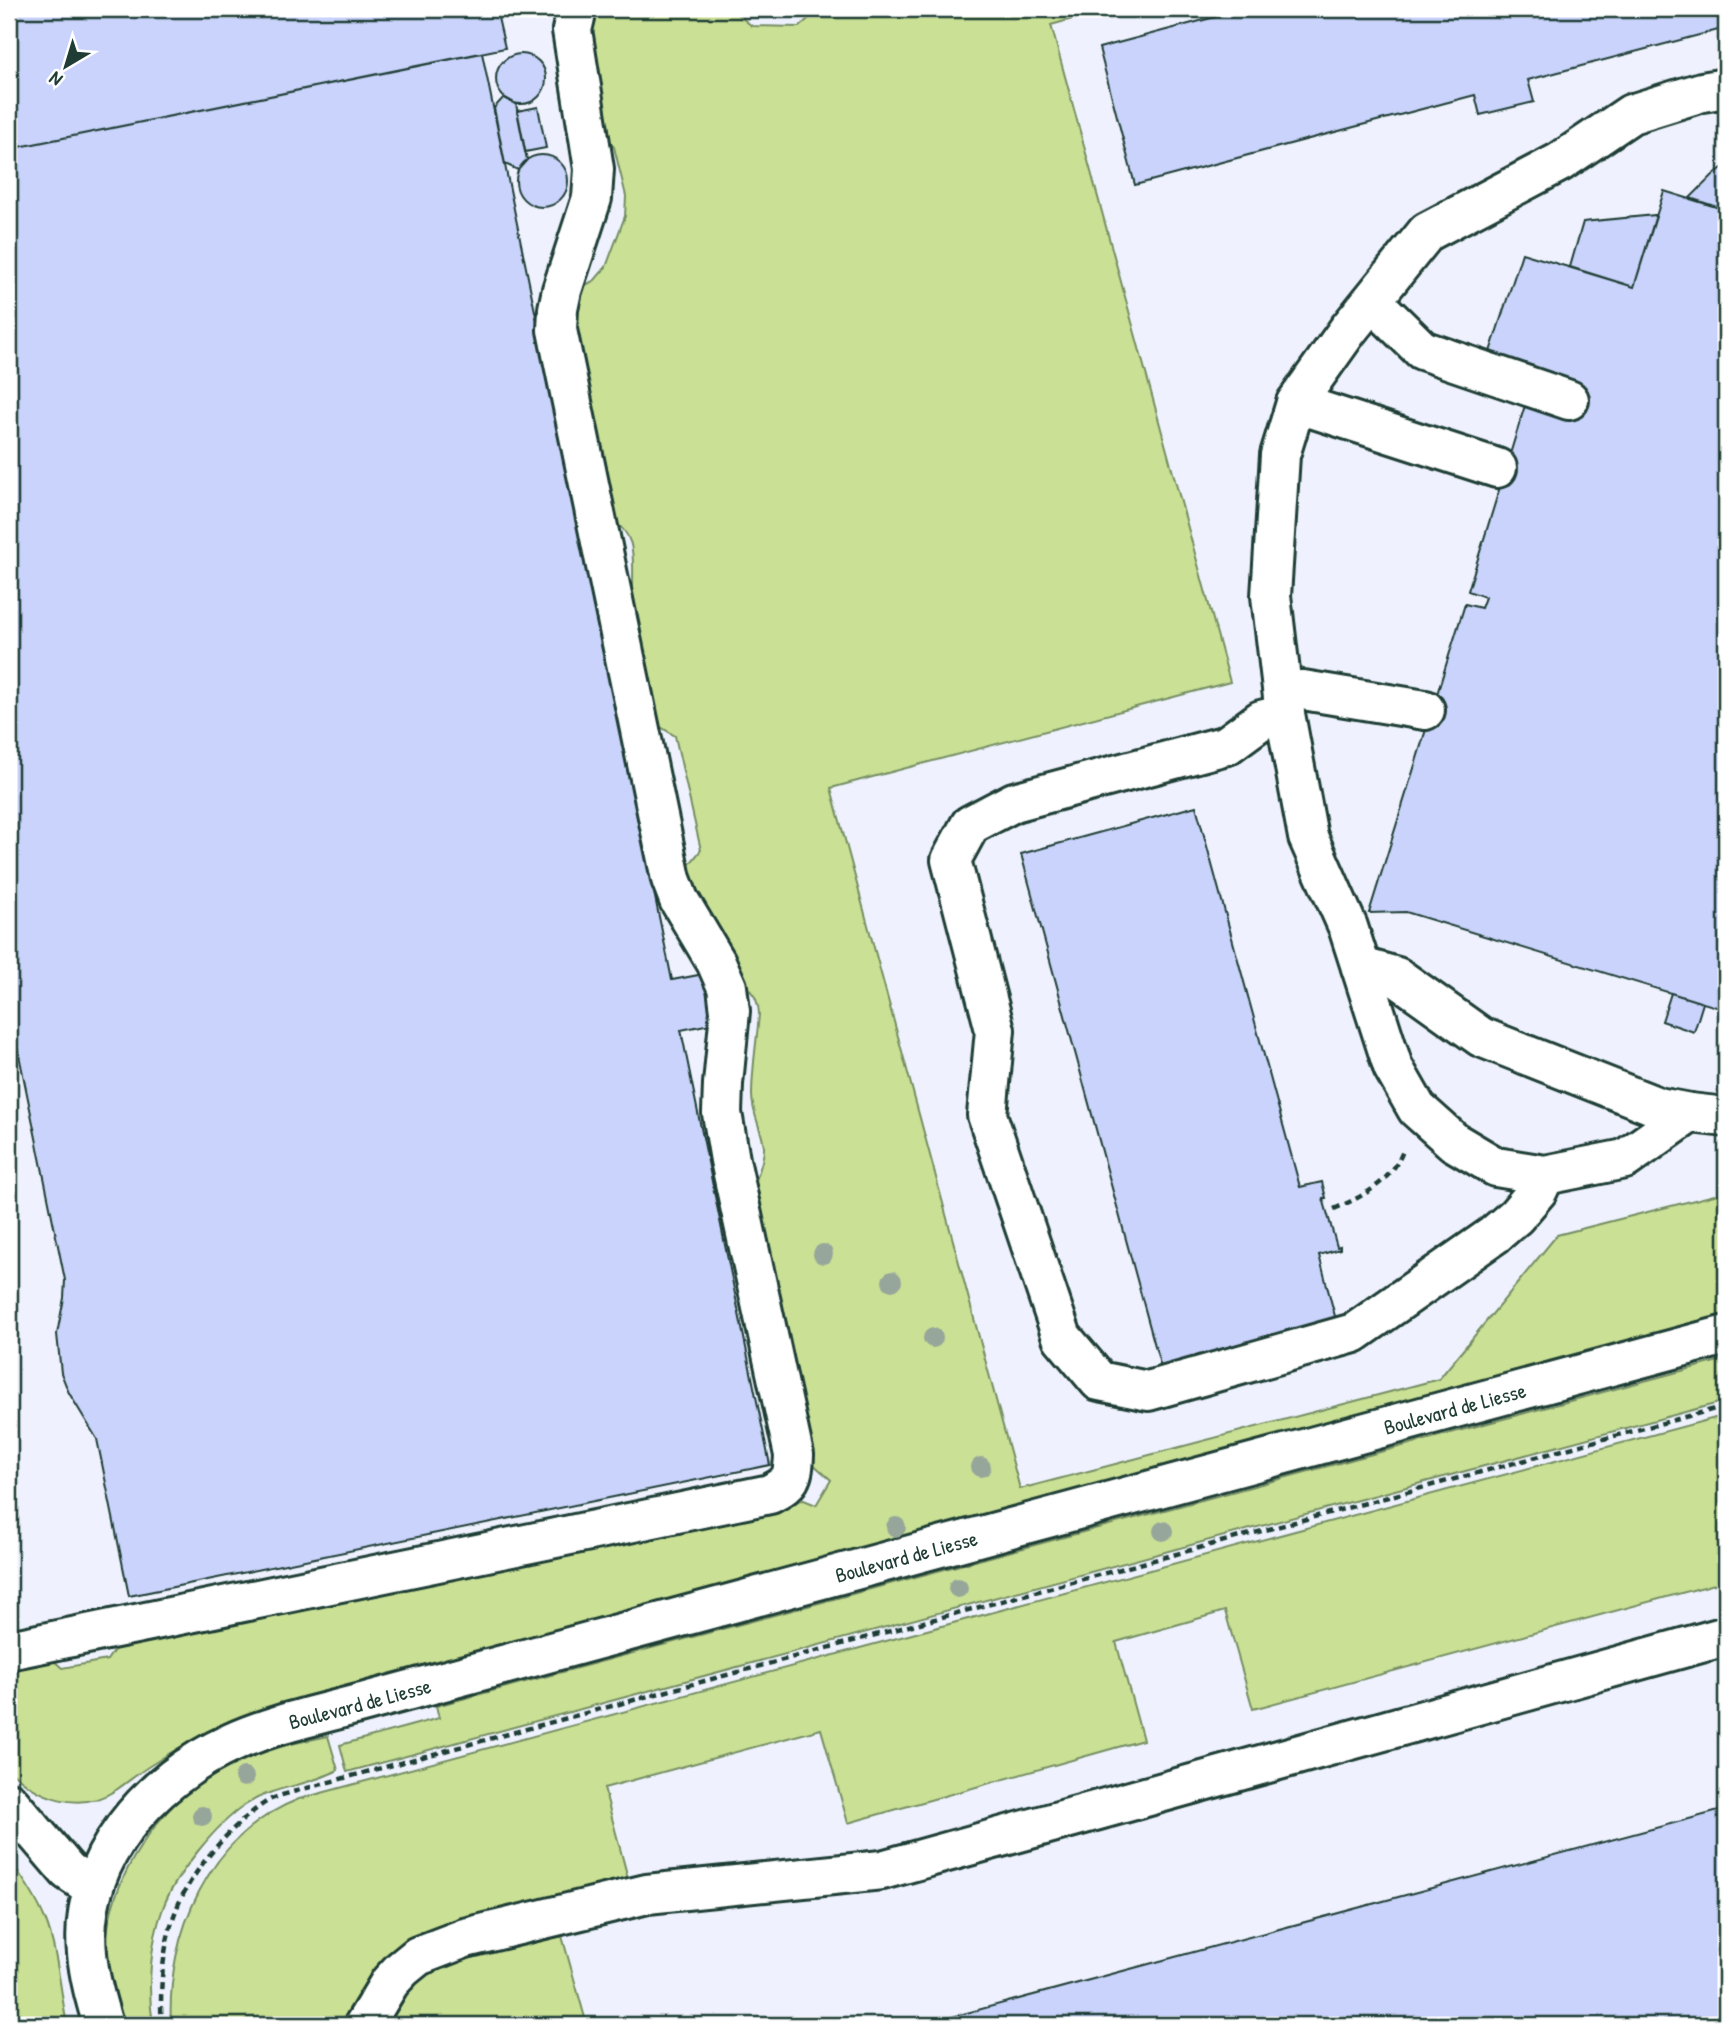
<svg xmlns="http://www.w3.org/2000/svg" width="1735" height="2034" viewBox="0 0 1735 2034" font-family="'Patrick Hand',sans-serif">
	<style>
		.built { fill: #eff2fe }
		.green { fill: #cae095; stroke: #748e64; stroke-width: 2 }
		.building { fill: #cad3fb; stroke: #1f3d34; stroke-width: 2 }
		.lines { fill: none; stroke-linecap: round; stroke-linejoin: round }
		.minor-casing { stroke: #1f3d34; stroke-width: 44 }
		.path { stroke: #1f3d34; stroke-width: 4.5; stroke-dasharray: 7 5; stroke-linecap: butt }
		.minor { stroke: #fff; stroke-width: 38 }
		.tree { fill: #96a69a }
		.labels { text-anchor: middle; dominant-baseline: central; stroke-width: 5; stroke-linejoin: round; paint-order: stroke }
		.street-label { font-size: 21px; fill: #1f3d34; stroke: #fff }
	</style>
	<rect width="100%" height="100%" fill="#fff"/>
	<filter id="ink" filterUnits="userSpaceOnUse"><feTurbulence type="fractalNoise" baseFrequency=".0143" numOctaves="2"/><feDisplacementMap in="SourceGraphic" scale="14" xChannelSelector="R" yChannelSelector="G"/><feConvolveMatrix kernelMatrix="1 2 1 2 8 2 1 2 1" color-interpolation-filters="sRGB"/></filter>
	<g filter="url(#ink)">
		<path class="built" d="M9,9h1717v2016h-1695l-22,-53z"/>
		<path class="green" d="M605,9h126l21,17 47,1 17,-15 24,-3h268l-57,16 179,657 -399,106 189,701 419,-110 118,-144 169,-43v126l-1499,405c-25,12 -48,24 -71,39 -14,8 -27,19 -40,28 -37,24 -79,8 -107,-21v-108l44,-1 9,8 45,-8 14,-20 666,-139 17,-1 12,5 15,-25 -19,-17 -60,-269c3,-14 13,-34 12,-47 -2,-18 -12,-32 -12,-52 0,-27 5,-55 7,-81 -1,-16 -6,-22 -18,-32l-57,-111 17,-21 -26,-114 -27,-17 -25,-126 10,-8c0,-29 4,-51 -24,-67l-38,-182 9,-48 15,-8 11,-13 19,-51 1,-20 -12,-49 -14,-14 -13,-82 6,-35z
			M1726,1359v42l-1379,371 -7,-27 99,-27 -3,-12z
			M1726,1415v166l-473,128 -28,-98 -109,31 27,98 -295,83 -27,-94 -217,59 25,94 -259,101 -26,42h-173c-5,-91 38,-191 128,-226z
			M328,1736l10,34c-29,16 -64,16 -91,34 -30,19 -72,71 -84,104 -13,36 -16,80 -10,117h-35c-5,-29 -14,-60 -11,-90 7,-69 65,-146 128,-174 29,-13 63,-18 93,-25z
			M9,1859c14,19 27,38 36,60 12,28 16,75 22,106h-58z
			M562,1936l25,89h-203c9,-16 17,-32 31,-44 23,-21 114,-37 147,-45z"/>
		<path class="building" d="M9,9h487l9,39 -496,101z
			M1245,9h481v19l-198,52 6,22 -54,13 -5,-20 -340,90 -36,-137z
			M482,53l190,927 32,-6 11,49 -34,7 89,435 -641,131 -32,-157 -28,-46 -8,-20 -4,-39 7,-36 1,-18 -56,-274v-857z
			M496 79a25 25 0 1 1 50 0a25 25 0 1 1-50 0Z
			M504,97l12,7 11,56 -9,10 -13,-6 -11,-56z
			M538,107l8,41 -21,4 -8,-41z
			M516 181a26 26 0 1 1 52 0a26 26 0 1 1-52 0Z
			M1726,165v45l-36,-12 23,-23z
			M1664,191l62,19v800l-320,-98 -37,1 96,-309 16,4 4,-11 -17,-6 58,-189 -37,-47 33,-102 112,34z
			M1656,215l-22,72 -64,-20 13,-45z
			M1196,806l104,381 22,-5 4,16h-3l14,49 3,-1v3l-21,6 17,65 -175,48 -140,-514z
			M1671,993l32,10 -9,29 -32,-11z
			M1726,1809v216h-804z"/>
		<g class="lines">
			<g class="minor-casing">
				<g id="minor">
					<path d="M1726,88l-24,4 -71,22 -71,48 -133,70 -79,98 -52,73 -16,52 -9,141 14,118 23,123 40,90 45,140 24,42 37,33 42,25 49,8 80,-16 65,-46 36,4"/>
					<path d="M1372,301l50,49 147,50"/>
					<path d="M1296,403l201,65"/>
					<path d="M1283,692l20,-2 122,20"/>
					<path d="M1285,714l-24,6 -34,25 -213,57 -44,23 -19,35 44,170 -8,85 75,222 37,44 49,10 206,-58 140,-98 22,-19 22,-26 7,-15"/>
					<path d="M1361,967l36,10 84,60 177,70 32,6"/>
					<path d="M9,1650l761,-156c21,-11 23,-16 24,-39l-64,-295 -8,-47 1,-29 7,-73 -3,-24 -11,-25 -37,-62 -8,-21 -114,-549 1,-21 4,-19 30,-92 2,-29 -22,-139 5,-21"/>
					<path d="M9,1802l59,69 24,16"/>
					<path id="s1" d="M103,2025c-7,-24 -14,-48 -16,-72 -9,-94 63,-173 144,-210 43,-20 96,-30 142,-43l1353,-365"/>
					<path d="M364,2025l26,-43 12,-13 16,-13 47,-18 182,-44 235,-24 844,-234"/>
				</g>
			</g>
			<path class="path" d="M1334,1209c30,-13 59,-28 70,-61
				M162,2025c-3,-33 1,-80 13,-112 14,-40 56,-88 91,-111 9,-6 21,-8 30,-11l1430,-385"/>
			<use href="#minor" class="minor"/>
		</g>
		<g class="tree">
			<circle cx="823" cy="1254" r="10"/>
			<circle cx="892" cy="1281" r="10"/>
			<circle cx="933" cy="1338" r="10"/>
			<circle cx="981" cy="1467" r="10"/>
			<circle cx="896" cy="1527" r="10"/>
			<circle cx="1163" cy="1531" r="10"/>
			<circle cx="958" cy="1588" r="10"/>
			<circle cx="244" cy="1777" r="10"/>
			<circle cx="202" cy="1816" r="10"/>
		</g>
	</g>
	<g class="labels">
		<g class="street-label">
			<text stroke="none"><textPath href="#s1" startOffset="1614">Boulevard de Liesse</textPath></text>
			<text stroke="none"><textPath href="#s1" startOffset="1046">Boulevard de Liesse</textPath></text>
			<text stroke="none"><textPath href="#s1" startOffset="480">Boulevard de Liesse</textPath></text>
		</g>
	</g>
	<rect width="1735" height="2034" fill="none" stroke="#fff" stroke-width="35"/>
	<rect x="18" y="18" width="1700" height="1999" fill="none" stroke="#1f3d34" stroke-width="2.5" filter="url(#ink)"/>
	<g transform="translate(66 66) rotate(218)" stroke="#ffffff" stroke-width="5" paint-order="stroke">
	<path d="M0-5L12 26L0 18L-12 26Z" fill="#1f3d34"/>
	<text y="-10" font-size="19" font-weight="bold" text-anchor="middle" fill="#1f3d34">N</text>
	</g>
</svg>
